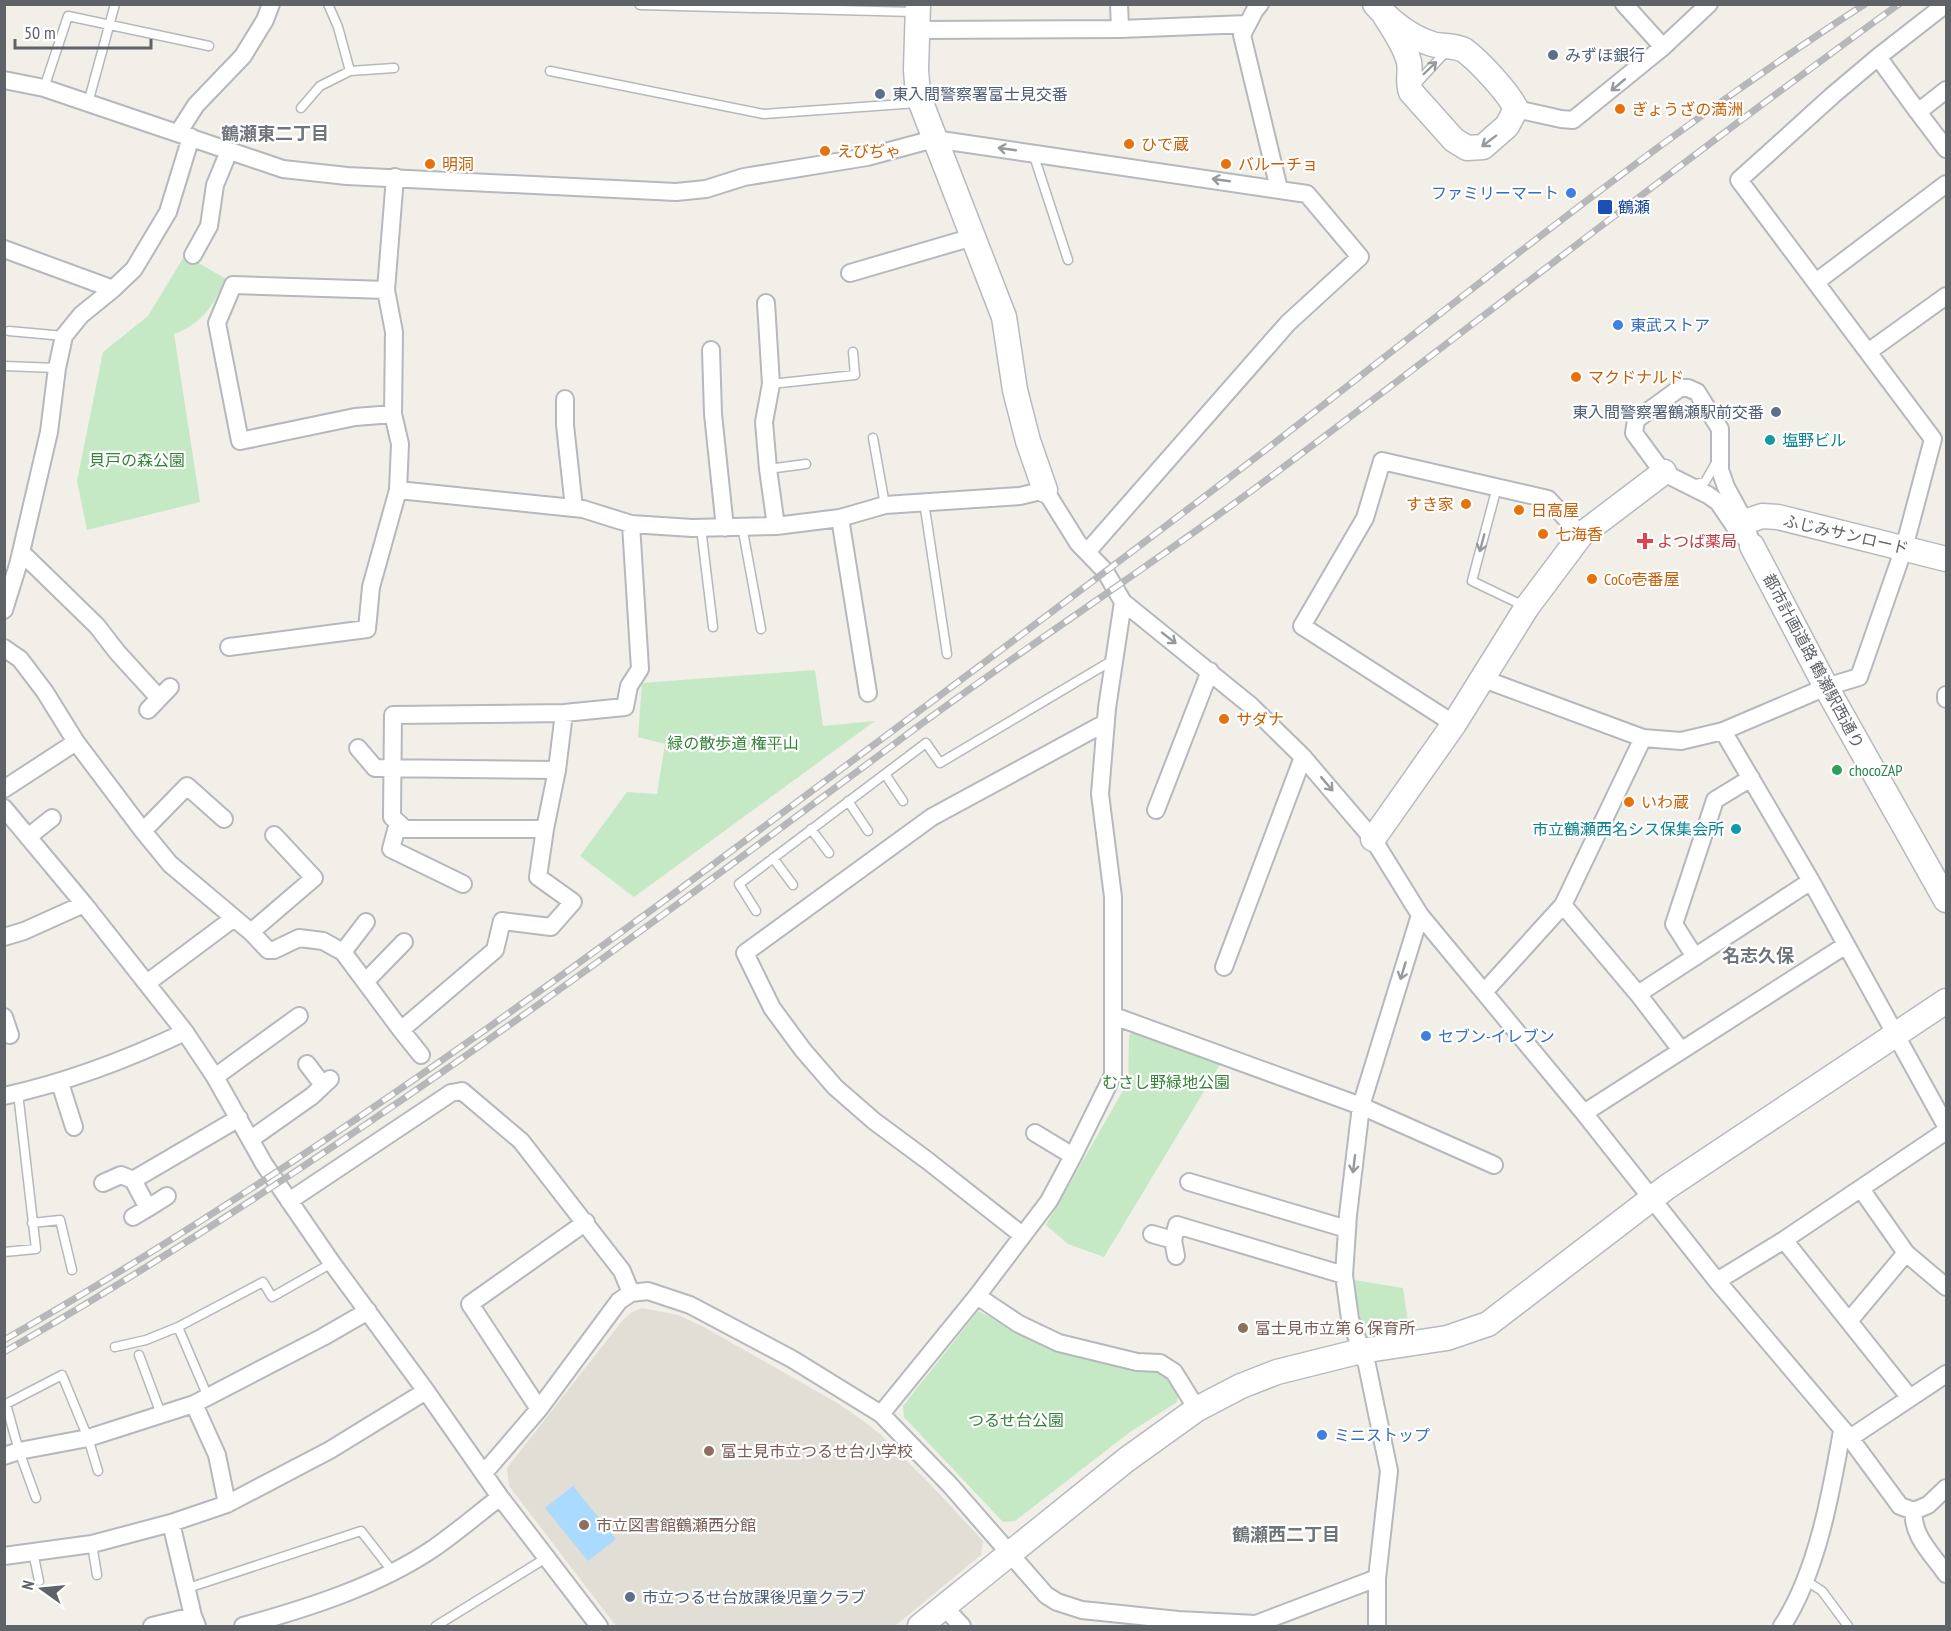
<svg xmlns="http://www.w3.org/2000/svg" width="1951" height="1631" viewBox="0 0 1951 1631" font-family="'PT Sans Narrow','Noto Sans JP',sans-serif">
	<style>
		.education { fill: #e1ded6 }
		.green { fill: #c5e8c5 }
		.water { fill: #aadaff }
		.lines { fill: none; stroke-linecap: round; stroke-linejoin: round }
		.lane-casing { stroke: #b5b8bc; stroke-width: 11 }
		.street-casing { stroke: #b5b8bc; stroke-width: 20 }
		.secondary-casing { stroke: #b6babf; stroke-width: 27 }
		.lane { stroke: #fff; stroke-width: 8 }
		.street { stroke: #fff; stroke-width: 16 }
		.secondary { stroke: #fff; stroke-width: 24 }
		.rail-casing { stroke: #b6b7b8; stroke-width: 7 }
		.rail { stroke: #fff; stroke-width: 4.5; stroke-dasharray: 14; stroke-linecap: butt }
		.oneway { stroke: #979a9d }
		.service-dot { fill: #5c6f8a; stroke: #fff; stroke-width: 2 }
		.food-dot { fill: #e8710a; stroke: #fff; stroke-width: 2 }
		.shop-dot { fill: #3f7fe0; stroke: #fff; stroke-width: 2 }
		.transit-dot { fill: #1a4fb4; stroke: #fff; stroke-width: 2 }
		.culture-dot { fill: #0f9aa8; stroke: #fff; stroke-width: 2 }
		.health-dot { fill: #e0444e; stroke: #fff; stroke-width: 2 }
		.leisure-dot { fill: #2e9e5b; stroke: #fff; stroke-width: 2 }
		.education-dot { fill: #8d6e63; stroke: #fff; stroke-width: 2 }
		.labels { text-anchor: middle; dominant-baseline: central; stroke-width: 4.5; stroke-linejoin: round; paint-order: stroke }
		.service-label { font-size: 16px; fill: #4e5e75; stroke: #fff; text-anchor: start }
		.food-label { font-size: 16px; fill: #c56008; stroke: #fff; text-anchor: start }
		.shop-label { font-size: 16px; fill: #366cbe; stroke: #fff; text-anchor: start }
		.transit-label { font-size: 16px; fill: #164399; stroke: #fff; text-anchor: start }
		.culture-label { font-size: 16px; fill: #0d838f; stroke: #fff; text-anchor: start }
		.park-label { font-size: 16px; fill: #348238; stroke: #fff }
		.street-label { font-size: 16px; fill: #5f6368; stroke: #fff }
		.health-label { font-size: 16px; fill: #be3a42; stroke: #fff; text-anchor: start }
		.leisure-label { font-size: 16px; fill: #27864d; stroke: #fff; text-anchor: start }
		.education-label { font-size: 16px; fill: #785e54; stroke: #fff; text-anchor: start }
		.neighbourhood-label { font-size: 18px; font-weight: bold; fill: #70757a; stroke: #fff }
	</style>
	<rect width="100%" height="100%" fill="#f1efe8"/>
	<path class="education" d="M642,1308l36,7 26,12 135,77 23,16 17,13 53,53 51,55 -2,14 -86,71h-279l-107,-140 -2,-18 115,-147 10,-9z"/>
	<path class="green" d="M185,255l41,24c-14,28 -23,44 -52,55l26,168 -113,28 -10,-49 26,-129 45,-36z
		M815,670l8,56 52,-5 -241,176 -54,-41 47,-64 30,2 8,-50 -27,-7 4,-54z
		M1136,1029l85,34 -117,194 -36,-13 -22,-19 82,-143 1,-47z
		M1354,1280l49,8 6,41c-53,6 -48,-1 -55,-49z
		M978,1311l70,36 76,21 34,3 11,7 9,15 -1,9 -47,30 -115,89 -12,1 -99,-105 -1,-11z"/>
	<path class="water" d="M573,1486l43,53 -28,22 -43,-53z"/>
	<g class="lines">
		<g class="lane-casing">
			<path id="lane" d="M328,4l10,23 12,44
				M640,5l275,7
				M550,71l214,43 153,-11
				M1416,84l27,-29 6,-3
				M44,88l24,-72 141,30
				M88,103l27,-99
				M301,108l19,-22 30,-15 44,-3
				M1033,153l35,107
				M9,331l55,5
				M4,366l53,2
				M771,384l84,-9 -2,-23
				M873,438l12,67
				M768,469l38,-5
				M1692,485l13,-3 12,-21
				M1497,487l-25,94 52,25
				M924,502l23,152
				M742,526l19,103
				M701,528l12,99
				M885,774l18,27
				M848,801l20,30
				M811,829l18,24
				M773,858l20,27
				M756,911l-17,-27 187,-141 14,20 173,-103
				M32,1223l28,-3 12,50
				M4,1252l32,-3 -18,-156
				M115,1347l31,-7 32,-13
				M139,1355l22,59
				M208,1397l-30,-70 85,-45 9,15 60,-34
				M36,1498l-17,-47 -13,-47 56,-29 26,63 10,33
				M92,1544l5,31
				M33,1552l6,29
				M1805,1580l17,11 26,35
				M188,1588l173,-57 32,41
				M436,1626l110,-68"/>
		</g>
		<g class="street-casing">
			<path id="street" d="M1119,4l1,25
				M1260,4l-5,6 -13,25 37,154
				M1624,4l39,43
				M917,30l203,-1 127,-5
				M1878,57l40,55
				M4,80l40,8 239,81 64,7 329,16 30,-3 38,-12 123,-20 67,-18 373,55 53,63 -72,66 -201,229
				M1946,90l-28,22 28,37
				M1516,109l45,10 12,1 90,-73 46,-43
				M178,133l18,-28 47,-49 22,-36 6,-16
				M395,177l-9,113 8,42 -1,82 7,30 -2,46 185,19 48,15 61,4 84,-2 64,-8 45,-13 135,-9 25,-6 33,53 27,28 18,31 127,103 53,52 70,82 47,76 164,198 133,168 133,157 50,68 14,5c-3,24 19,44 32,63
				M4,249l109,40
				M193,255l16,-29 6,-41 14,-34
				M850,273l123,-36
				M1816,282l130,-98
				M386,290l-153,-5 -16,38 23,118 115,-24 38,-3
				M766,303l5,81 -7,38 4,47 8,57
				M711,350l2,64 12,114
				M1868,352l78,-56
				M1680,388h8l9,4 23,37v41l6,17 19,35 7,24 -17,-19 -17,-25 -10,-7 -40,-20 -9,-8 -25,-34 2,-13z
				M565,399v26l9,83
				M840,518l28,175
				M21,552l76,74 20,26 42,46
				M4,610l14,-45 31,-133 8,-64 7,-32 17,-21 32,-26 21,-20 34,-57 23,-75
				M229,647l138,-18 4,-42 27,-97
				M4,648l16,11 25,33 31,50 67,89 27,33 81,68 17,18h6l25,-12 24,3 20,11 58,78 94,-80 7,-29 49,6 22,-25 -35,-25 7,-48
				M1481,678l162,60 38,3 42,-10 103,-44 33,-10 45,-129 29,-109 -194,-259 94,-85 45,-38 68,-53
				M1946,695v4
				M148,710l22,-23
				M564,713l-7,57 -12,59h-140l-13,-12 1,-102 171,-2 61,-6 4,-21 11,-17 -9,-145
				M1454,724l-152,-98 63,-108 17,-57 166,38 33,36
				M1723,731l88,150 135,245
				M1643,738l-80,167 75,89 43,56
				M358,748l17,20 182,2
				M4,789l72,-47
				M4,808l80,96 101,128 30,45 49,87 68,99 94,128 74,106 99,129
				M1156,810l54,-139
				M398,823l-7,26 72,35
				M143,831l44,-45 37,33
				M28,837l24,-19
				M251,932l63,-54 -40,-43
				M4,937l20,-6 60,-27
				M343,952l23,-30
				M1695,957l-21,-33 41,-124 36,-22
				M1224,967l79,-210
				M366,981l38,-39
				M147,983l87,-65
				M1485,991l78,-86
				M1638,994l173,-113
				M1114,1016l247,90 133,59
				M4,1017l6,18
				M401,1030l20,25
				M307,1064l16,21
				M215,1077l84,-61
				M60,1083l14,44
				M4,1096c64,-14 122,-36 181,-64
				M1584,1113l262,-168
				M1035,1133l38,23
				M251,1139l61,-43 18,-17
				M1189,1182l158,47
				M103,1183l18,-8 12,5
				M1861,1189l45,64 40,34
				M167,1196l-19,12 -15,-28 106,-62
				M289,1201l162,-108 11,-2 59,50 101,130 9,22
				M133,1217l15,-9
				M1152,1234l21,6
				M1022,1235l-94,-74 -54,-40 -39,-34 -32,-37 -31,-42 -27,-55 187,-136 173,-94
				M1784,1240l126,158
				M1176,1256l-3,-16 4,-15 167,50
				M1717,1281l67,-41 162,-109
				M977,1296l42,28 40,19 78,19 23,1 14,9 23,37
				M1849,1321l57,-68
				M194,1404l23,51 10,49
				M539,1409l-69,-105 116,-82
				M881,1414l96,-118 72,-95 24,-45 40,-81v-178l-13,-103 7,-86 16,-106
				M1850,1438l96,-64
				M4,1456l15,-5 69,-13 106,-34 129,-67 45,-26
				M484,1473l55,-64 80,-108 12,-8 17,-2 42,14 102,54 89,55 69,71 96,110 11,7 25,8 96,10 78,4 121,-46
				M1914,1511l14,-6 18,-17
				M171,1523l22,93 4,10
				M4,1556l88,-12 79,-21 56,-19 103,-54 96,-59
				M944,1607l18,19
				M152,1626l41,-10
				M243,1626c65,-18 135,-40 191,-78 23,-16 44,-34 66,-51
				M1377,1626v-48l12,-107 -22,-106 -17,-46 -6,-44 4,-60 13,-109 59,-191
				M1782,1626c35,-53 49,-133 60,-195"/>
		</g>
		<g class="secondary-casing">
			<path id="secondary" d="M918,4l-2,66 2,25 86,222 11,73 13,51 17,49
				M1375,4c15,17 35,33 57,40 10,3 22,1 32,6 14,10 45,43 52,59l-9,17 -24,21 -16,1 -13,-8 -43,-48c-4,-10 0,-19 -2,-30 -4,-17 -16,-33 -25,-48
				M1745,522l17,-6 16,1 168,42
				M1752,546l74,141 120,213
				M1373,839l81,-115 73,-117 54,-72 83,-63
				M920,1626l206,-166 71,-51 44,-23 36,-14 84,-21 86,-13 41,-14 179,-137 279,-186"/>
		</g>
		<use href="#lane" class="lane"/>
		<use href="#street" class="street"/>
		<use href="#secondary" class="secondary"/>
		<g class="rail-casing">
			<path id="rail" d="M4,1340c284,-163 548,-354 809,-550 148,-110 296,-220 442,-332 201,-155 396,-316 610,-454
				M4,1352c315,-181 606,-397 897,-613 122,-91 250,-173 372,-264 209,-156 414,-318 626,-471"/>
		</g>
		<use href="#rail" class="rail"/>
	</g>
	<defs><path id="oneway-shaft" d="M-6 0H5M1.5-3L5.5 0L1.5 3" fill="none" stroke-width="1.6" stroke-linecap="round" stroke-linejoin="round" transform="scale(1.5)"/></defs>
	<g class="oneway">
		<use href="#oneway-shaft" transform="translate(1430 68) rotate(-44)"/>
		<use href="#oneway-shaft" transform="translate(1618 85) rotate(140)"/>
		<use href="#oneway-shaft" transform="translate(1489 141) rotate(143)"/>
		<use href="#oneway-shaft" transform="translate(1007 149) rotate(-172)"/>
		<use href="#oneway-shaft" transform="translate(1221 180) rotate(-172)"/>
		<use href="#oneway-shaft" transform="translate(1482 543) rotate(105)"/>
		<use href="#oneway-shaft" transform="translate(1169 638) rotate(38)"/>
		<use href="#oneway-shaft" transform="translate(1327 784) rotate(50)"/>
		<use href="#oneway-shaft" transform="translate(1403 971) rotate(107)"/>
		<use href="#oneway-shaft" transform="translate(1354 1164) rotate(97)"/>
	</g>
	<g class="service-dot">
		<circle cx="1553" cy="55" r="6"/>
		<circle cx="880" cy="94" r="6"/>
		<circle cx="1776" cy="412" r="6"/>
		<circle cx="630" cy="1597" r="6"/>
	</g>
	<g class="food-dot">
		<circle cx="1620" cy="109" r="6"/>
		<circle cx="1129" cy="144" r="6"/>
		<circle cx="825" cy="151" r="6"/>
		<circle cx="430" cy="164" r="6"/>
		<circle cx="1226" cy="164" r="6"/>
		<circle cx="1576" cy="377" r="6"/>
		<circle cx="1466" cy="504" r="6"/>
		<circle cx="1519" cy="510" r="6"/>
		<circle cx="1543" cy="534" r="6"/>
		<circle cx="1592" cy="579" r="6"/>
		<circle cx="1224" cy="719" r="6"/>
		<circle cx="1629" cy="802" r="6"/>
	</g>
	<g class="shop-dot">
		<circle cx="1571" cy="193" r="6"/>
		<circle cx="1618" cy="325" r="6"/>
		<circle cx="1426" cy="1036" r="6"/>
		<circle cx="1322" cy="1435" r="6"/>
	</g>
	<rect class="transit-dot" x="1597" y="199" width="16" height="16" rx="3"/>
	<g class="culture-dot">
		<circle cx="1770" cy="440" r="6"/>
		<circle cx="1736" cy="829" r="6"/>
	</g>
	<path class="health-dot" d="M1642 532h6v6h6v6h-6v6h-6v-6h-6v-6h6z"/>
	<circle class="leisure-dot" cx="1837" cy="770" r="6"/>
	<g class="education-dot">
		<circle cx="1243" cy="1328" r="6"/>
		<circle cx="709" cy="1451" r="6"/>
		<circle cx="584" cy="1525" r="6"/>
	</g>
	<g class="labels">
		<g class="service-label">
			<text x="1565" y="55">みずほ銀行</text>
			<text x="892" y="94">東入間警察署富士見交番</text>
			<text x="1764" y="412" text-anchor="end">東入間警察署鶴瀬駅前交番</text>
			<text x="642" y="1597">市立つるせ台放課後児童クラブ</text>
		</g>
		<g class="food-label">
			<text x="1632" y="109">ぎょうざの満洲</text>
			<text x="1141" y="144">ひで蔵</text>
			<text x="837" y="151">えびぢゃ</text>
			<text x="442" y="164">明洞</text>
			<text x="1238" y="164">バルーチョ</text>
			<text x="1588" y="377">マクドナルド</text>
			<text x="1454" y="504" text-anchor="end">すき家</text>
			<text x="1531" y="510">日高屋</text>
			<text x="1555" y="534">七海香</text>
			<text x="1604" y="579">CoCo壱番屋</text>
			<text x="1236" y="719">サダナ</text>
			<text x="1641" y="802">いわ蔵</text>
		</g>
		<g class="shop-label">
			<text x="1559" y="193" text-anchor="end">ファミリーマート</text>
			<text x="1630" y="325">東武ストア</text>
			<text x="1438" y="1036">セブン-イレブン</text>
			<text x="1334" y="1435">ミニストップ</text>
		</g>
		<g class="transit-label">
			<text x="1618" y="207">鶴瀬</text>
		</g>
		<g class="culture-label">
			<text x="1782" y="440">塩野ビル</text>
			<text x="1724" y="829" text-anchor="end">市立鶴瀬西名シス保集会所</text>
		</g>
		<g class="park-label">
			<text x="137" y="460">貝戸の森公園</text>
			<text x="733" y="743">緑の散歩道 権平山</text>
			<text x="1166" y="1082">むさし野緑地公園</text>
			<text x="1016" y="1420">つるせ台公園</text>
		</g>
		<g class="street-label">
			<text transform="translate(1846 534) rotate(13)">ふじみサンロード</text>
			<text transform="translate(1814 661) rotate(62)">都市計画道路 鶴瀬駅西通り</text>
		</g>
		<g class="health-label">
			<text x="1657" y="541">よつば薬局</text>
		</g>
		<g class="leisure-label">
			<text x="1849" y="770">chocoZAP</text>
		</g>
		<g class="education-label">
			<text x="1255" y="1328">富士見市立第６保育所</text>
			<text x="721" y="1451">富士見市立つるせ台小学校</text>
			<text x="596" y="1525">市立図書館鶴瀬西分館</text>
		</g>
		<g class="neighbourhood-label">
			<text x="275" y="133">鶴瀬東二丁目</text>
			<text x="1758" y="955">名志久保</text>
			<text x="1286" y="1534">鶴瀬西二丁目</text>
		</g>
	</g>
	<rect width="1951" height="1631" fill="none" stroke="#5f6368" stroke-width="12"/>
	<g transform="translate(42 1589) rotate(285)" stroke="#ffffff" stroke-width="4.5" paint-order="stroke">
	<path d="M0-4.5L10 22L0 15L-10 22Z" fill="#5f6368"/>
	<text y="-9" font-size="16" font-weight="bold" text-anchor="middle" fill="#5f6368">N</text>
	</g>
	<path d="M15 39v9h136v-9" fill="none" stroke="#5f6368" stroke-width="3"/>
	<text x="24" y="39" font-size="18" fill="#5f6368" stroke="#ffffff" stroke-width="4.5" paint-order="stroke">50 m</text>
</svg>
